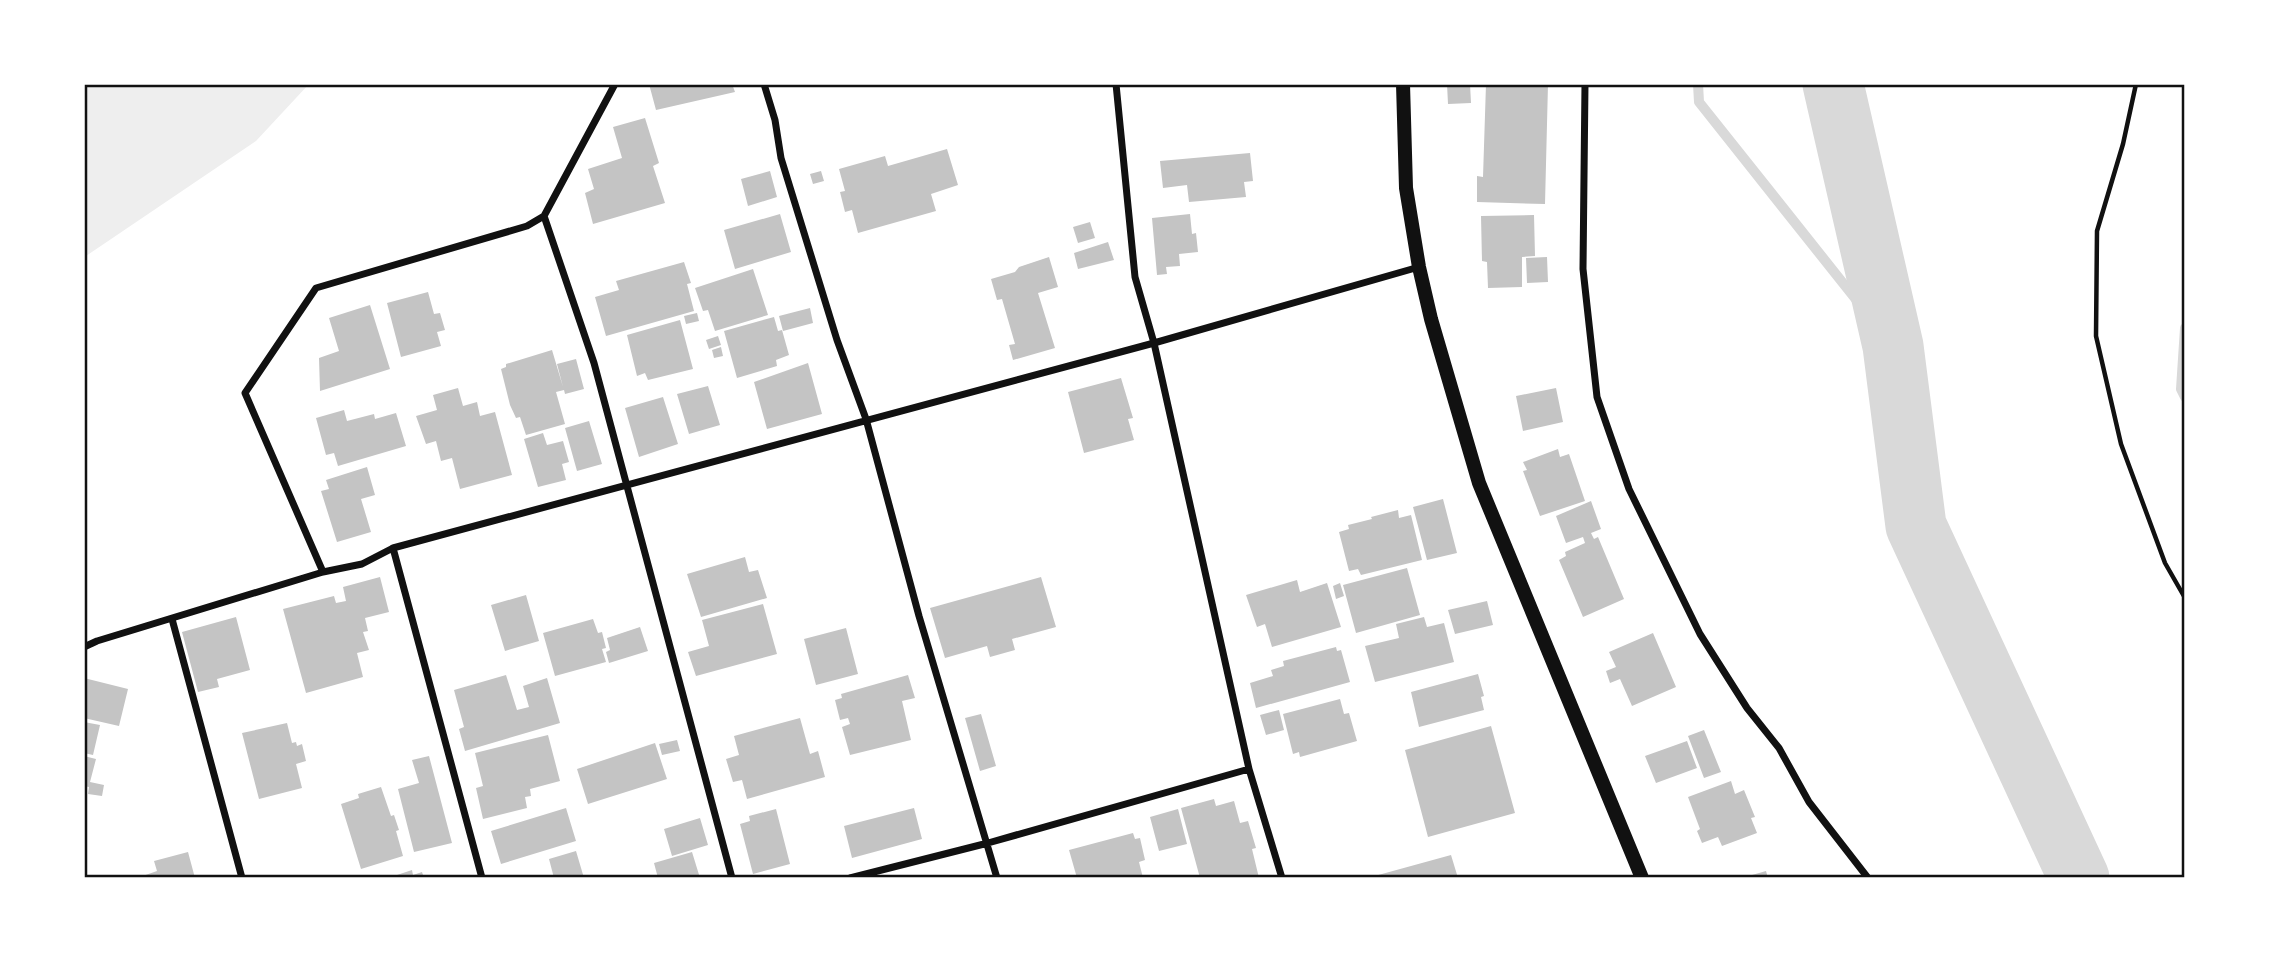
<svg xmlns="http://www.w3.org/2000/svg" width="2269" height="962" viewBox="0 0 2269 962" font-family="'Crimson Pro',serif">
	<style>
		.green { fill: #eee }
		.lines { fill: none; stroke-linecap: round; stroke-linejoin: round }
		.stream { stroke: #d9d9d9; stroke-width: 10 }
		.river { stroke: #d9d9d9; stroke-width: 61 }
		.building { fill: #c4c4c4 }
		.path { stroke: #111; stroke-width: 4.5 }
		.minor { stroke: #111; stroke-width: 7 }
		.secondary { stroke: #111; stroke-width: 14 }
		.neatline { fill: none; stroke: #111; stroke-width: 2.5 }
	</style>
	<rect width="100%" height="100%" fill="#fff"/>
	<path class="green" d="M84,84h225l-53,57 -170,115 -2,6z"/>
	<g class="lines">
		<path class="stream" d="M1698,84l1,18 194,244
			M2185,328l-4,61 4,8"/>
		<path class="river" d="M1833,84l60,262 23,180 163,352"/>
	</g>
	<path class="building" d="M649,84h83l3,8 -79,18z
		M1447,84h23l1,19 -23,1z
		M1486,84h62l-3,120 -68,-2v-26l6,1z
		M645,118l14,45 -6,3 12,37 -72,21 -8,-31 9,-4 -6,-20 34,-11 -9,-31z
		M947,149l11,36 -27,9 5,17 -78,22 -6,-23 -7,2 -5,-20 5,-1 -6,-22 46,-13 3,10z
		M1250,153l3,28 -9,1 2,15 -57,5 -2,-17 -24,3 -3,-27z
		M770,171l7,26 -29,9 -7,-27z
		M821,171l3,10 -11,3 -3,-10z
		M780,214l11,38 -56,17 -11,-39z
		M1190,214l2,20 4,-1 2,19 -19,2 1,12 -14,1 1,7 -10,1 -5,-57z
		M1534,215l1,41 -13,1v30l-34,1 -1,-26 -5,-1 -1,-45z
		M1090,222l5,16 -17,5 -5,-16z
		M1108,242l6,18 -36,9 -4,-16z
		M1049,257l9,30 -20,6 17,55 -42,12 -4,-15 6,-1 -13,-45 -5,1 -6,-21 24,-7 4,-5z
		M1547,257l1,25 -21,1 -1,-25z
		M684,262l7,21 -4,1 7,27 -88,25 -11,-39 24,-7 -3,-9z
		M753,269l15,46 -53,16 -7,-21 -5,1 -8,-23z
		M428,292l6,22 6,-1 5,17 -8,2 4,14 -40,11 -14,-54z
		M370,305l20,64 -70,22 -1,-33 20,-7 -10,-33z
		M810,308l3,15 -30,8 -4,-15z
		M697,313l2,8 -13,3 -2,-8z
		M774,317l4,14 4,-1 7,25 -13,5 1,6 -40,12 -13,-47z
		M680,320l13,49 -45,11 -3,-7 -8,3 -10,-41z
		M718,336l3,9 -12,4 -3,-9z
		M721,347l2,9 -9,2 -2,-8z
		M552,350l11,37 -6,-23 19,-5 8,30 -19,5 -1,-4 -8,2 9,32 -39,11 -6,-18 -4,1 -6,-13 -9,-36 5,-2v-3z
		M808,363l14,51 -55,15 -13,-47z
		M1121,378l12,40 -5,1 6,21 -50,13 -16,-61z
		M708,386l12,39 -31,9 -12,-40z
		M458,388l5,18 14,-4 3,14 15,-4 17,63 -52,14 -8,-31 -11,3 -5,-20 -10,3 -10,-28 21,-6 -4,-15z
		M1556,388l7,34 -40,9 -7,-35z
		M663,397l15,47 -39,13 -14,-49z
		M344,410l3,11 27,-7 1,5 21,-6 10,33 -68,20 -4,-13 -8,2 -10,-37z
		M589,421l13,43 -25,7 -12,-43z
		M543,433l4,12 16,-4 6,21 -7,2 4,16 -28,7 -14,-48z
		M1558,449l2,8 9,-3 16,47 -45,15 -17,-45 4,-1 -4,-8z
		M367,467l8,28 -14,4 10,33 -34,10 -16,-51 8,-2 -3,-9z
		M1443,499l14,54 -30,7 -14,-53z
		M1591,501l10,28 -10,4 3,6 4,-2 26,62 -41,18 -24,-57 7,-4 -1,-4 20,-9 -2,-6 -17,6 -10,-27z
		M1398,510l1,8 12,-3 11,45 -61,15 -3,-6 -9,2 -10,-39 10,-3 -1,-4 24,-6 -1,-2z
		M745,557l4,15 9,-2 9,28 -66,19 -14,-43z
		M1407,568l13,47 -64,18 -13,-48z
		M380,577l9,35 -24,6 3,13 -5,1 6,18 -12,3 6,24 -57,16 -23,-84 51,-13 2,7 10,-2 -3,-14z
		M1041,577l15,50 -44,12 3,11 -25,7 -3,-11 -42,12 -15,-50z
		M1297,580l3,12 27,-9 14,44 -69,20 -7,-23 -8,3 -11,-32z
		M1340,583l4,13 -8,3 -3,-13z
		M526,595l13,46 -34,10 -14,-46z
		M1487,601l6,24 -38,9 -7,-24z
		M763,604l14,50 -81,22 -8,-24 21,-6 -7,-26z
		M236,617l14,53 -33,9 2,8 -21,5 -16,-60z
		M1424,617l3,10 17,-4 10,39 -79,20 -10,-36 34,-8 -3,-14z
		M593,619l5,14 4,-1 4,16 -4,1 4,13 -51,14 -12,-43z
		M640,627l8,24 -39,12 -3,-11 4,-2 -3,-12z
		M846,628l12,46 -42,11 -12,-46z
		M1653,633l23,54 -44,19 -12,-27 -10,4 -4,-12 10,-4 -7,-15z
		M1336,647l1,4 4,-1 9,32 -94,26 -6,-25 23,-7 -2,-6 13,-4 -1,-5z
		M1478,674l6,22 -3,1 3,13 -65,17 -8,-35z
		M506,675l11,35 12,-3 -6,-21 24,-8 13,45 -95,28 -6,-22 5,-2 -10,-37z
		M908,675l7,23 -13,3 9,39 -61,15 -8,-28 8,-3 -2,-6 -8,2 -5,-20 7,-2 -1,-4z
		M84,678l44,11 -9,37 -35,-8z
		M1340,699l4,15 5,-1 8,28 -57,16 -1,-5 -6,2 -10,-40z
		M1279,710l5,20 -18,5 -6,-20z
		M981,714l15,52 -16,5 -15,-53z
		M800,718l10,36 8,-3 7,26 -78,22 -5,-19 -9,2 -7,-23 13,-4 -5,-19z
		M84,722l16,3 -7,30 -9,-2z
		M287,723l5,20 4,-1 1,4 5,-2 4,17 -10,3 6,24 -43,11 -17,-66z
		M1491,726l24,87 -87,24 -23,-87z
		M1704,730l17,42 -17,6 -16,-42z
		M548,735l12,46 -30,8 1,7 -6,1 2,11 -44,11 -7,-31 7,-2 -8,-33z
		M677,740l3,11 -18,4 -3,-11z
		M1687,741l10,27 -41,15 -11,-27z
		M655,743l12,36 -79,25 -11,-35z
		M84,756l12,3 -6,23 14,3 -2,11 -14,-2 1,-7 -5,-1z
		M429,756l23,87 -38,9 -16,-63 21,-6 -7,-23z
		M1731,781l4,13 9,-4 11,27 -4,1 6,15 -35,13 -4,-9 -16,6 -5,-12 3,-2 -12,-32z
		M381,787l10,29 3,-1 5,15 -3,1 7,25 -42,13 -20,-65 18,-6 -1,-4z
		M1214,799l2,7 18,-5 6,22 8,-2 8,27 -4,1 7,29h-59l-19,-70z
		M566,808l10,33 -75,23 -10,-33z
		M914,808l8,31 -70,19 -8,-32z
		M776,809l14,55 -37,10 -13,-50 10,-3 -1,-5z
		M1178,809l9,35 -28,7 -9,-34z
		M700,818l8,27 -36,11 -8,-27z
		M1133,833l2,6 5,-1 5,22 -6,2 4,16h-66l-8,-28z
		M576,851l8,27h-30l-5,-19z
		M188,852l7,26h-58l20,-7 -3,-10z
		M692,852l8,26h-42l-4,-15z
		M1451,855l7,23h-87v-1z
		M412,870l1,5 9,-3 2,6h-36z
		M1766,871l2,7h-23v-1z"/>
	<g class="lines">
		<path class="path" d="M2136,84l-13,60 -26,87 -1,105 25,108 44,119 20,35"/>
		<path class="minor" d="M764,84l11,36 6,38 56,182 29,79 53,197 78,262
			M1116,84l19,193 19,66 95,426 33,109
			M1585,84l-2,185 14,128 32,92 71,145 47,74 32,40 30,54 59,76
			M544,216l50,147 138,515
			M393,548l89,330
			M323,572l-78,-179 71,-105 211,-62 17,-10 71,-132
			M172,619l70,259
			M84,647l13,-6 226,-69 39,-8 31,-16 761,-205 265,-76
			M850,878l138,-35 261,-74"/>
		<path class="secondary" d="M1403,84l3,104 13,79 12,52 48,164 163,395"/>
	</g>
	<rect width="2269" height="962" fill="none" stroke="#ffffff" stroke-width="172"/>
	<rect x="86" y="86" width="2097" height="790" class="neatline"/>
</svg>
